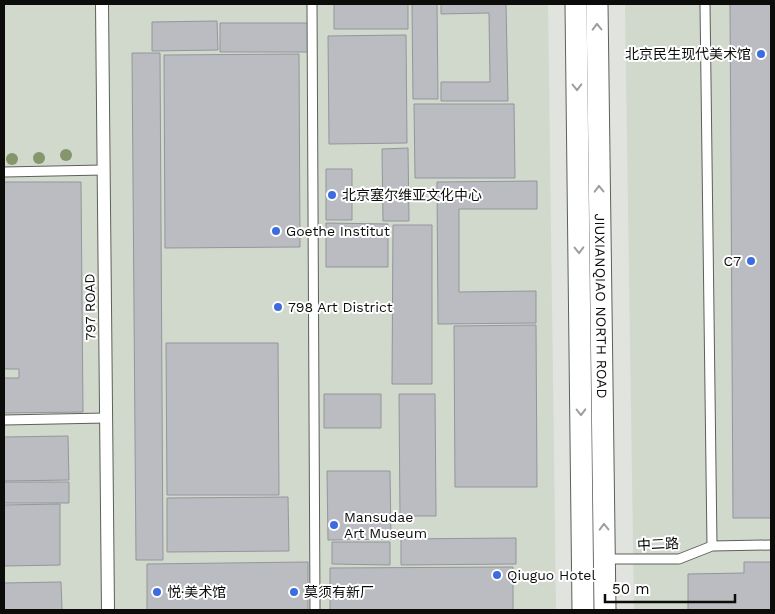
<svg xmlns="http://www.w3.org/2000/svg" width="775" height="614" viewBox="0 0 775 614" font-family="'Work Sans','Noto Sans SC',sans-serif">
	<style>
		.built { fill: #d1d8cc }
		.building { fill: #babcc1; stroke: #93969b }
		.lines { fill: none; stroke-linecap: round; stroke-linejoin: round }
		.service-casing { stroke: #5e605b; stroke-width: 11 }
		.pedestrian-casing { stroke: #5e605b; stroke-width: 14 }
		.tertiary-casing { stroke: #5e605b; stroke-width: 23 }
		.service { stroke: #fff; stroke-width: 9 }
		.pedestrian { stroke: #fff; stroke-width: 12 }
		.tertiary { stroke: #fff; stroke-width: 21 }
		.tree { fill: #85966d }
		.oneway { stroke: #9e9e9d }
		.poi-dot { fill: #3c6cdd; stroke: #fff; stroke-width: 2 }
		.labels { text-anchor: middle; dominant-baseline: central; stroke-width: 4; stroke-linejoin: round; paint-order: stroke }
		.poi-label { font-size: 14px; fill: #0c0d0b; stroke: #fff; text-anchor: start }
		.street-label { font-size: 14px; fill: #0c0d0b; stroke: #fff }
	</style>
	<rect width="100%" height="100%" fill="#e0e3de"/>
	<path class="built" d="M4,4h544l8,606h-552z
		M625,4h146v606h-137z"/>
	<path class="building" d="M334,4h74v25h-74z
		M412,4h25l1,95h-25z
		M441,4h65l2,97h-67v-19h49l-1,-69 -48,1z
		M730,4h41v514h-38z
		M217,21l1,29 -66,1v-29z
		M220,23h90v29h-90z
		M406,35l1,108 -78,1 -1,-108z
		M132,53h28l3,507h-27z
		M299,54l1,193 -135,1 -1,-193z
		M414,104h100l1,74h-100z
		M408,148l1,73h-26l-1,-72z
		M326,169h26v51h-26z
		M537,181v28h-78v83l77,-1v32l-98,1 -1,-142z
		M4,182h77l2,230 -79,1v-35h15v-9h-15z
		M326,223l62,1v43h-62z
		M393,225h39v159h-40z
		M536,325l1,162h-82l-1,-161z
		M166,343h112l1,152h-112z
		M324,394h57v34h-57z
		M399,394h36l1,122h-36z
		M68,436l1,44 -65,1v-44z
		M327,471h63l1,68 -63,1z
		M4,482h65v21h-65z
		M288,497l1,54 -122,1v-54z
		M60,504v61l-56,1v-61z
		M516,538v26l-115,1v-26z
		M332,542h58v23l-58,-1z
		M308,562v48h-161v-46z
		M744,562h27v48h-83v-36l56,-1z
		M513,567v43h-183v-42z
		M61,582l1,28h-58v-27z"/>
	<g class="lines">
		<g class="service-casing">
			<path id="service" d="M312,4l3,606
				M705,4l7,542
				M4,172l99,-2
				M4,420l102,-2
				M604,559h75l33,-13 59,-1"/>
		</g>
		<g class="pedestrian-casing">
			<path id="pedestrian" d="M102,4l6,606"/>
		</g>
		<g class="tertiary-casing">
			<g id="tertiary">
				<path d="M576,4l7,606"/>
				<path id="s1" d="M597,4l8,606"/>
			</g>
		</g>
		<use href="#service" class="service"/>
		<use href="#pedestrian" class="pedestrian"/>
		<use href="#tertiary" class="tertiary"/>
	</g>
	<g class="tree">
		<circle cx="66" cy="155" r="6"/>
		<circle cx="39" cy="158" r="6"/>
		<circle cx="12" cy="159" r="6"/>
	</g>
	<defs><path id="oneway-chevron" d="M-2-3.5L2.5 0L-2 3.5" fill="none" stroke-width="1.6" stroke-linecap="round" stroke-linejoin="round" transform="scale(1.25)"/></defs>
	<g class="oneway">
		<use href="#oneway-chevron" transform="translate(597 27) rotate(-91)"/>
		<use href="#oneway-chevron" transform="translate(577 87) rotate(89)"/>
		<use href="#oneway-chevron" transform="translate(599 189) rotate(-91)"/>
		<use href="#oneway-chevron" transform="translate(579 250) rotate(89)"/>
		<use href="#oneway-chevron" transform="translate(581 412) rotate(89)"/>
		<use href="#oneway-chevron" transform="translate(604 527) rotate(-91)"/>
	</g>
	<g class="poi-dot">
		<circle cx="761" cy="54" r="5"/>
		<circle cx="332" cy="195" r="5"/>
		<circle cx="276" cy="231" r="5"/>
		<circle cx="751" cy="261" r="5"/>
		<circle cx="278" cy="307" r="5"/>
		<circle cx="334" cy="525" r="5"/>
		<circle cx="497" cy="575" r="5"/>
		<circle cx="157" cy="592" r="5"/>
		<circle cx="294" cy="592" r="5"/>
	</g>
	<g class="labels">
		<g class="poi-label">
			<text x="751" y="54" text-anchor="end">北京民生现代美术馆</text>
			<text x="342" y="195">北京塞尔维亚文化中心</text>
			<text x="286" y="231">Goethe Institut</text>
			<text x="741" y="261" text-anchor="end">C7</text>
			<text x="288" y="307">798 Art District</text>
			<text x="344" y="517">Mansudae<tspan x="344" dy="16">Art Museum</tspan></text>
			<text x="507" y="575">Qiuguo Hotel</text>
			<text x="167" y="592">悦·美术馆</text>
			<text x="304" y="592">莫须有新厂</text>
		</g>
		<g class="street-label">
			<text transform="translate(90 307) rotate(-91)">797 ROAD</text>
			<text stroke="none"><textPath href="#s1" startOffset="302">JIUXIANQIAO NORTH ROAD</textPath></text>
			<text transform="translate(658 544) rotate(-3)">中二路</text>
		</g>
	</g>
	<rect width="775" height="614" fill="none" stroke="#0c0d0b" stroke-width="10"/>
	<path d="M605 594v8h130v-8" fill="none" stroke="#0c0d0b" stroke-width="2.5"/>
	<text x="612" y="594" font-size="15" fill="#0c0d0b" stroke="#ffffff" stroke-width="4" paint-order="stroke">50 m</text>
</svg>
